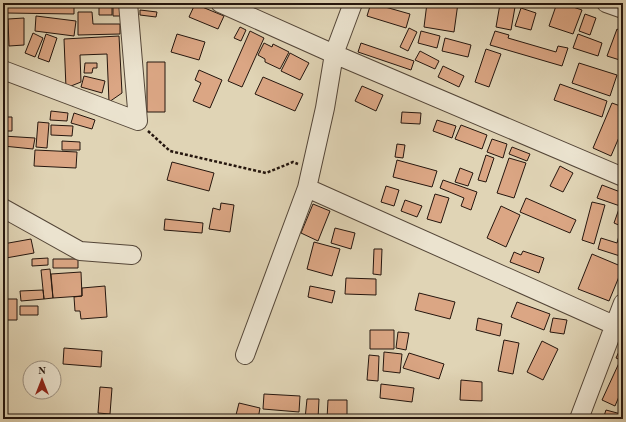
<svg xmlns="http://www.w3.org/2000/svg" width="626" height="422" viewBox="0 0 626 422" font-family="'Old Standard TT',serif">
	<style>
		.building { fill: #dba684; stroke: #25160e }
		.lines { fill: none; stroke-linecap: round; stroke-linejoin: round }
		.minor-casing { stroke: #544638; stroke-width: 20 }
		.path { stroke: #25160e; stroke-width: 2.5; stroke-dasharray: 3 2; stroke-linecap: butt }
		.minor { stroke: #ebe3cf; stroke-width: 18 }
	</style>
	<rect width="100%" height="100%" fill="#e0d4b5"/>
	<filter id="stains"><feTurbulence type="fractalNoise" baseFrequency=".005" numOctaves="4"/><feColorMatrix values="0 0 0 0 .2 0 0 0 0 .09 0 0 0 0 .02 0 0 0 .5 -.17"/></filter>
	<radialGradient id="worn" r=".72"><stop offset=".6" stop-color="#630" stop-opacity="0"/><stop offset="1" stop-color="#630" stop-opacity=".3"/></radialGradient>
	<path class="building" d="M3,3h3v15h-3z
		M6,3h68v11l-68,-1z
		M99,3h13v12h-13z
		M371,3l39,11 -4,14 -39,-12z
		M427,3l17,1v-1h14l-4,29 -30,-5z
		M557,3h4l21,7 -9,24 -24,-8z
		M113,4h8v12h-8z
		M195,4l29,12 -6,13 -29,-12z
		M500,4l15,3 -4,23 -15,-3z
		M521,8l15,5 -5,17 -16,-4z
		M140,10l17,2 -1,5 -16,-2z
		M78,12h14l1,12h27v10l-42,1z
		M585,14l11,4 -6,17 -11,-4z
		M36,16l40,5 -2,15 -39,-5z
		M24,18v27l-15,1 -1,-27z
		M240,27l6,3 -5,11 -7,-3z
		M409,28l8,4 -9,19 -8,-4z
		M617,29l6,3v29l-16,-5z
		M250,31l14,7 -22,49 -14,-6z
		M421,31l19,5 -3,12 -19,-5z
		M495,31l14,4 -1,3 48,14 2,-6 10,2 -6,18 -72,-21z
		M33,33l10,5 -8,19 -10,-4z
		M46,34l11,4 -8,24 -11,-4z
		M177,34l28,8 -6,18 -28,-8z
		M578,34l24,9 -4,13 -25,-8z
		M119,36l3,57 -13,9 -2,-48 -27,1 1,27 -15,6 -2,-49z
		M445,38l26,7 -3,12 -26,-6z
		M264,43l8,4 1,-3 16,8 -9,17 -15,-7v-3l-7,-4z
		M361,43l53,18 -3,9 -53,-18z
		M486,49l15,5 -12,33 -14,-5z
		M420,51l19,10 -4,8 -20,-9z
		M290,53l19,10 -9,17 -19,-9z
		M147,62h18v50h-18z
		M85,63h12v5h-4l-1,5h-8z
		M579,63l38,12 -7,21 -38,-13z
		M443,66l21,10 -5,11 -21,-10z
		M199,70l23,10 -12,28 -17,-7 8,-18 -6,-3z
		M84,76l21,5 -3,12 -21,-6z
		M263,77l40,17 -8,17 -40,-17z
		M560,84l47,17 -5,16 -48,-17z
		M362,86l21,9 -7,16 -21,-10z
		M612,103l11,4v21l-12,28 -18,-8z
		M51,111l17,2 -1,8 -17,-1z
		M402,112l19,1 -1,11 -19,-1z
		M74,113l21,7 -3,9 -21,-6z
		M3,117h9v14h-9z
		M437,120l19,6 -4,12 -19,-7z
		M38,122l11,1 -2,25 -11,-1z
		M51,125l22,1 -1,10 -21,-1z
		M461,125l26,10 -5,14 -27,-10z
		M3,136l32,2 -2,11 -30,-3z
		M492,139l15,5 -4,14 -16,-6z
		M62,141l18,1v8h-18z
		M397,144l8,1 -2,13 -8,-1z
		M512,147l18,7 -3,7 -18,-7z
		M35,150l42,2 -1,16 -42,-2z
		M486,155l8,3 -8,24 -8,-2z
		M509,158l17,5 -12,35 -17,-5z
		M397,160l40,11 -5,16 -39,-10z
		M172,162l42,11 -5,18 -42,-11z
		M560,166l13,7 -10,19 -13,-6z
		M460,168l13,5 -5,13 -13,-4z
		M443,180l34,12 -6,18 -10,-4 3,-8 -24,-10z
		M602,185l21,8v34l-9,-4 6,-17 -23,-8z
		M386,186l13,4 -5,16 -13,-4z
		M435,194l14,4 -8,25 -14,-4z
		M526,198l50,22 -6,13 -50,-21z
		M405,200l17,6 -5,11 -16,-6z
		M592,202l13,3 -11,39 -12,-4z
		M221,203l13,2 -4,27 -21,-3 4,-21 7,2z
		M313,204l17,7 -12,30 -17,-8z
		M501,206l19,9 -14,32 -19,-9z
		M165,219l38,4 -1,10 -38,-3z
		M335,228l20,5 -4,16 -20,-6z
		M620,232h3v25l-25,-8 3,-11 16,5z
		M31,239l3,14 -28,5 -3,-14z
		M314,242l26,7 -8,27 -25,-7z
		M374,249h8l-1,26 -8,-1z
		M523,251l21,7 -5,15 -29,-11 4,-10 7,3z
		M592,254l31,13 -14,34 -31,-12z
		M48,258v7l-16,1v-7z
		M53,259h25v9h-25z
		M50,269l3,29 -9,1 -3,-29z
		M81,272l1,24 -29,2 -2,-24z
		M346,278l30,1v16l-31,-1z
		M105,286l2,31 -26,2 -1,-8h-5l-1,-14 8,-1v-8z
		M310,286l25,5 -3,12 -24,-6z
		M43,290l1,9 -23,2 -1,-10z
		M419,293l36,9 -5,17 -35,-9z
		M4,299h13v21h-12z
		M517,302l33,12 -6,16 -33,-13z
		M20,306h18v9h-18z
		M478,318l24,6 -2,12 -24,-6z
		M553,318l14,2 -3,14 -14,-2z
		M370,330h24v19h-24z
		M398,332l11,1 -3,17 -10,-2z
		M504,340l15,3 -6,31 -15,-3z
		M542,341l16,8 -15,31 -16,-8z
		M623,343v18l-7,-3z
		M64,348l38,3 -1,16 -38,-3z
		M384,352l18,2 -2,19 -17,-2z
		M409,353l35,11 -5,15 -36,-11z
		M369,355l10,1 -1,25 -11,-1z
		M619,363l4,2v22l-8,19 -13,-6z
		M461,380l21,2v19l-22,-1z
		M381,384l33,4 -2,14 -32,-4z
		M100,387l12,1 -2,26 -12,-1z
		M264,394l36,2 -1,16 -36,-3z
		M307,399h12l-1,20h-13z
		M328,400h19v19h-20z
		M239,403l21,5 -2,11h-23z
		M606,410l15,4 -1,5h-17z"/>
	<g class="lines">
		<g class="minor-casing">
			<path id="minor" d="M220,3l114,51 289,123
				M606,3l17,6
				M3,70l135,51 -10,-118
				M307,188l316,141
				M3,208l77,43 52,4
				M245,355l62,-167 18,-80 9,-54 19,-51
				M579,419l44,-116"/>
		</g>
		<path class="path" d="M148,131l22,20 96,22 27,-11 5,2"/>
		<use href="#minor" class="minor"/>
	</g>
	<rect width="626" height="422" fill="none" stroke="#e0d4b5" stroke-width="16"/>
	<rect x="4" y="4" width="618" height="414" fill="none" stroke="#25160e" stroke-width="2"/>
	<rect x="8" y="8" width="610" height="406" fill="none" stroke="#25160e"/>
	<g transform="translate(42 380)"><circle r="19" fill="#ebe3cf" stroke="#9c9182"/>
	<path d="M0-3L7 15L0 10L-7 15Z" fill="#8f2418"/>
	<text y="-6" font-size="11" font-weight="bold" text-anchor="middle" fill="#25160e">N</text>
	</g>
	<rect width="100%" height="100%" filter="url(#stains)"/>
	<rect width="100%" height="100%" fill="url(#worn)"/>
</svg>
